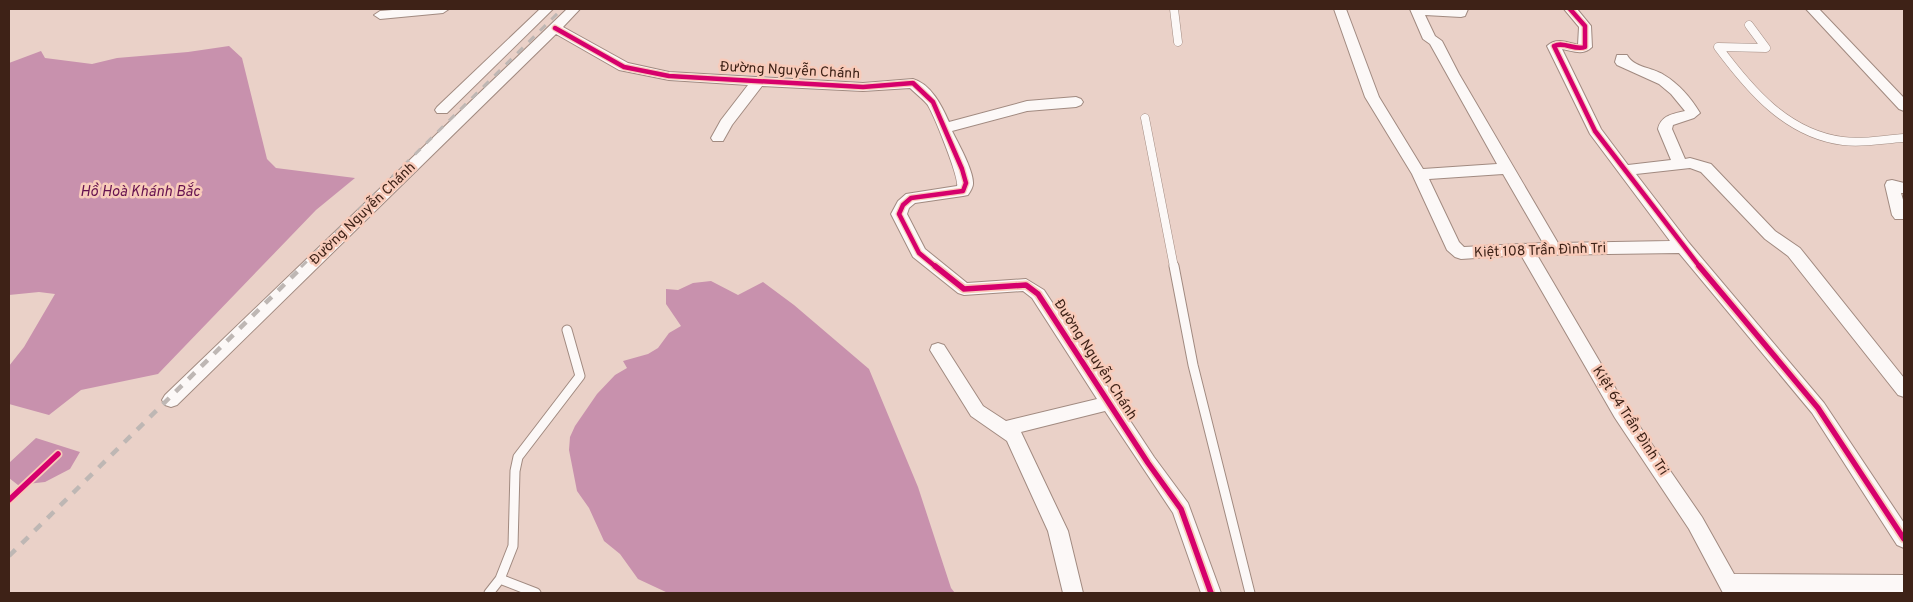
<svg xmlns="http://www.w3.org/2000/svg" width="1913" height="602" viewBox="0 0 1913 602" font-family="Overpass,sans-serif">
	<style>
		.water { fill: #c891ad }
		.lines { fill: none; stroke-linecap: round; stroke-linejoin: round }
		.lane-far1-casing { stroke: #a18a80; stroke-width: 9 }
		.lane-casing { stroke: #a18a80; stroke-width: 11 }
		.street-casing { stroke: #a18a80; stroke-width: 2 }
		.lane-far1 { stroke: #fcf8f7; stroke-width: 8 }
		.lane { stroke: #fcf8f7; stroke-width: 9 }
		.street { fill: #fcf8f7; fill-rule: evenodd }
		.rail-far1 { stroke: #beb7b4; stroke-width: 3; stroke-dasharray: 8 8; stroke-linecap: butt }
		.rail { stroke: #beb7b4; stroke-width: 4.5; stroke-dasharray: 9 9; stroke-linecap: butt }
		.cycleway-far1-casing { stroke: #f8cbba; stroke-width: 7 }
		.cycleway-casing { stroke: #f8cbba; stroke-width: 9 }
		.cycleway-far1 { stroke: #d6006c; stroke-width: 4.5 }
		.cycleway { stroke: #d6006c; stroke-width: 5.5 }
		.labels { text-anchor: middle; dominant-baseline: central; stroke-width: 5; stroke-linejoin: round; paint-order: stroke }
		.street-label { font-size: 14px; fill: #3e2217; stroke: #f8cbba }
		.water-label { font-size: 15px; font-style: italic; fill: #66124f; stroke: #f8cbba }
	</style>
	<rect width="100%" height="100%" fill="#ead1c8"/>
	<path class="water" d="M229,46l13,12 25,101 9,9 79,10 -39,32 -158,164 -77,16 -32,25 -40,-11v-38l15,-19 31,-53 -16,-2 -30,3v-232l32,-12 4,7 47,6 25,-6 71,-6z
		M711,281l27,14 25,-13 31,23 75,64 49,118 33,101 4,5h-287l-30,-14 -18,-25 -16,-13 -15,-33 -12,-17 -8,-41 1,-13 5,-11 22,-32 18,-19 12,-7 -4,-7 25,-7 10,-6 11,-15 12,-7 -15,-22v-15l12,1 15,-7z
		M36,438l44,14 -10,17 -25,13 -27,3 -9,-7v-15z"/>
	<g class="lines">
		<g class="lane-far1-casing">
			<path id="lane-far1" d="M1174,9l4,33
				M1749,25l17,23 -48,-1c32,43 69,87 125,94 20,3 41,-2 61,-3
				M1145,118l29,149"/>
		</g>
		<g class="lane-casing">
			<path id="lane" d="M1174,266l19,99 57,228
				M500,579l13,-33 2,-75 3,-14 62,-81 -13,-46
				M489,593l11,-14 36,14"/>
		</g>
		<g class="street-casing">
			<path id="street" d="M405,9h44l-6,4 -63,6 -6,-4 6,-4z
				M540,9h13l-106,104h-10l-2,-3 2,-3z
				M567,9h13l-17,18 65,36 41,9 194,11 50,-4c18,5 29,27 36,43l78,-21 49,-4 5,2 2,3 -2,3 -5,2 -49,4 -75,20c6,12 22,40 21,53 0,3 -3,8 -5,11l-5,1 -48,7 -6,5 -2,6 18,35 42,34 59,-4 18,11 110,167 34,46 33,90h-20l-28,-80 -68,-102 -84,21 47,99 15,62h-20l-15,-62 -41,-90 -36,-25 -41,-66 2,-5 6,-2 6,2 39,61 23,15 91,-22 -65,-101 -9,-7 -59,4 -6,-2 -45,-36 -22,-43 7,-13 8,-7 51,-8c3,-7 -24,-74 -30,-82 -5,-6 -12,-11 -17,-16l-47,3 -101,-5 -30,39 -9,16h-10l-2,-3 10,-18 27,-35 -79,-5 -50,-10 -63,-36 -379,371 -6,2 -6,-2 -3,-5 3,-5z
				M1334,9h12l33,88 44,72 74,-5 -67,-120 -7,-5 -13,-30h58l-3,7 -4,1 -36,-2 10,21 7,5 17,33 99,169 112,-2 -80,-107 -43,-88c9,-9 20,-4 31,-1l1,-18 -15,-18h13l14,17 1,21c-9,9 -19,4 -30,2l39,80 27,36 43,-5 -13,-31c3,-14 15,-15 27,-18l-14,-17 -12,-10 -42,-19 -2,-3 2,-7h10c7,13 25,12 37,20 15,9 27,23 36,38l-6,5 -21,7 -1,4 13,30 5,-1 21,6 64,67 25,17 104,130v19l-6,-2 -110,-139 -23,-17 -64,-67 -11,-4 -54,6 53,69 135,160 80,120v25l-7,-3 -85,-132 -133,-160 -142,2 90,153 75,109 32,57 170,1v18h-181l-34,-64 -74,-111 -94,-163 -60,4 -6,-2 -8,-7 -35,-76 -47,-77zM1503,174l40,69 -79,4 -5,-5 -30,-63z
				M1806,9h13l85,89v13l-5,-2z
				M1892,180l12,3v10h-3l3,10v16h-9l-3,-4 -7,-30 2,-4z"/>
		</g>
		<use href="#lane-far1" class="lane-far1"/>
		<use href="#lane" class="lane"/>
		<use href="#street" class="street"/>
		<path class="rail-far1" d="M301,267l261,-258"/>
		<path class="rail" d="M9,556l294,-290"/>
		<g class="cycleway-far1-casing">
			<path id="cycleway-far1" d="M1570,9l15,17v21c-10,4 -21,-6 -31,-1l41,85 105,136
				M555,28l69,39 45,9 194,11 50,-4 20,19 29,67 4,14 -3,8 -52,7 -8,7 -4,9 20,39 17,14"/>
		</g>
		<g class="cycleway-casing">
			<path id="cycleway" d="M935,266l29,23 62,-4 12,9 110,169 33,46 30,84
				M1699,266l119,142 86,131
				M9,500l49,-46"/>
		</g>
		<use href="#cycleway-far1" class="cycleway-far1"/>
		<use href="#cycleway" class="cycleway"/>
	</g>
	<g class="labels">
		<g class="street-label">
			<text transform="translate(790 71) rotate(3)">Đường Nguyễn Chánh</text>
			<text transform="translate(363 214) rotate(-44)">Đường Nguyễn Chánh</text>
			<text transform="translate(1540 251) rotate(-2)">Kiệt 108 Trần Đình Tri</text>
			<text transform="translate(1095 360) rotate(57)">Đường Nguyễn Chánh</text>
			<text transform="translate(1630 421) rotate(57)">Kiệt 64 Trần Đình Tri</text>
		</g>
		<g class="water-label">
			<text x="140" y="192">Hồ Hoà Khánh Bắc</text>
		</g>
	</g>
	<rect width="1913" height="602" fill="none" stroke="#3e2217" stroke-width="20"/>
</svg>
